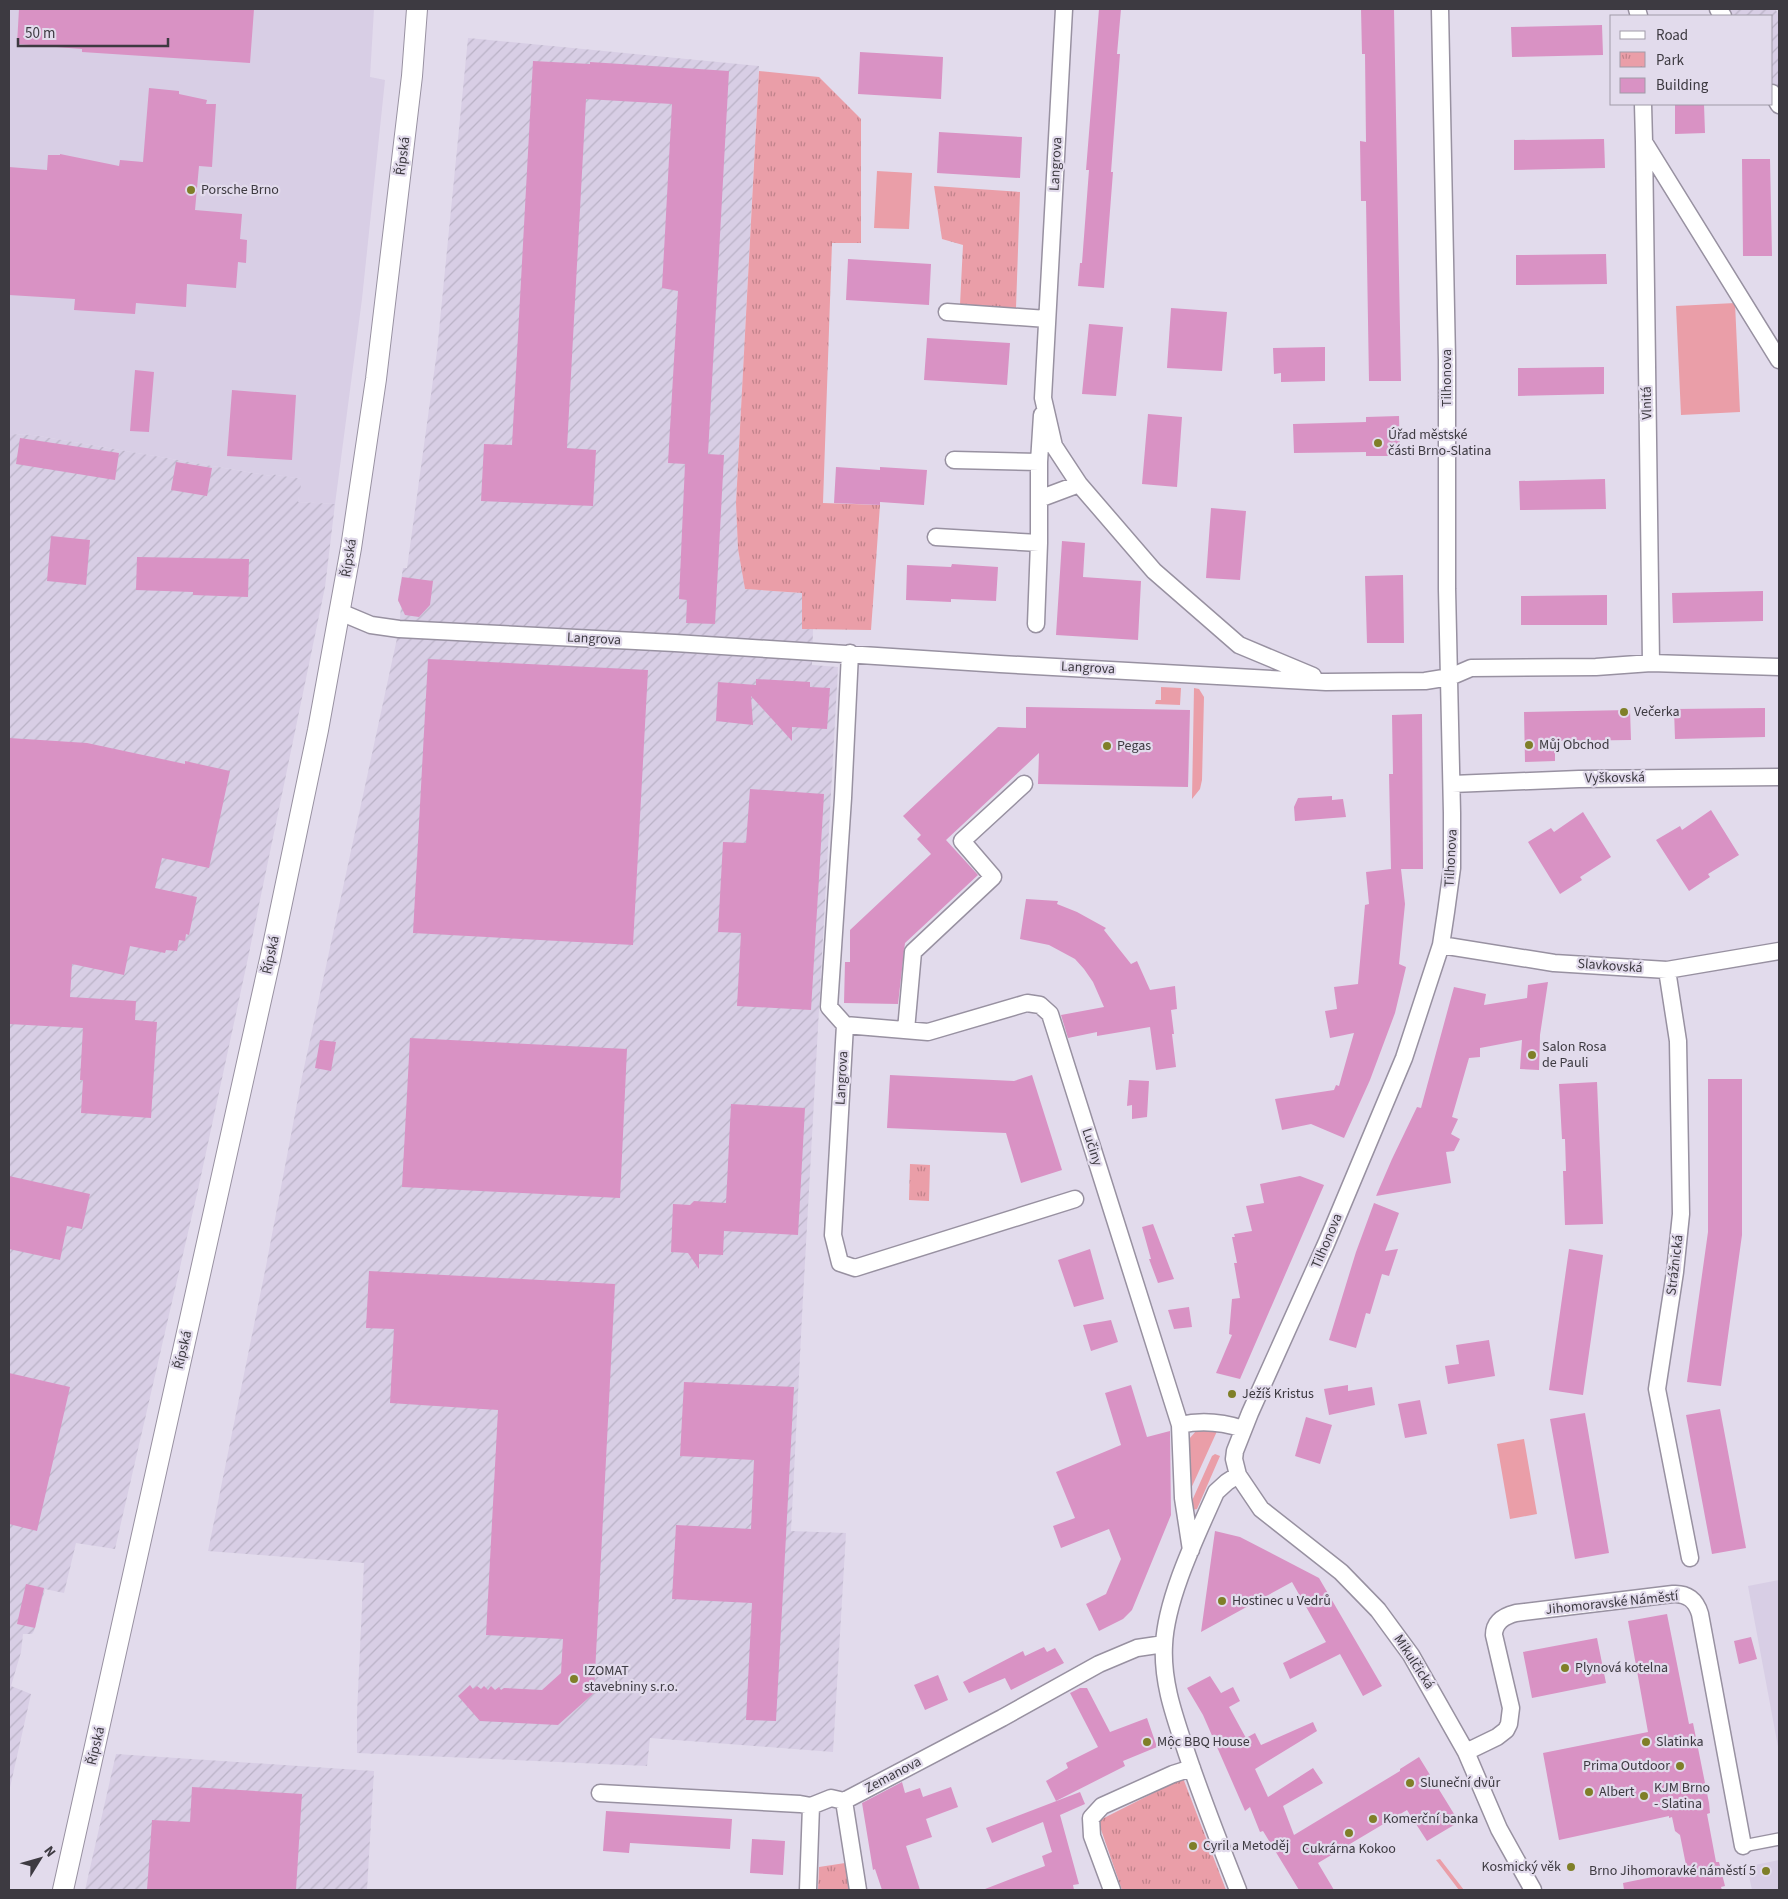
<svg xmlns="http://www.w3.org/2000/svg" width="1788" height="1899" viewBox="0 0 1788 1899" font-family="'Source Sans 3',sans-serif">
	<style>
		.built { fill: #d8cee5 }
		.industrial { fill: url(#industrial-furrows) }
		.grass { fill: #ea9ea8 }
		.park { fill: url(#park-tufts) }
		.building { fill: #d992c4 }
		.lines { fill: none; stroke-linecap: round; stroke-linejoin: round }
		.pedestrian-casing { stroke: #9891a1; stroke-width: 14 }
		.minor-casing { stroke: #9891a1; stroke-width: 19 }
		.tertiary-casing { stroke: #9891a1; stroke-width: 22 }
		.pedestrian { stroke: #fff; stroke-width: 11 }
		.minor { stroke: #fff; stroke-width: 16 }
		.tertiary { stroke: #fff; stroke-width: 20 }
		.poi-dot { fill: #7f7f28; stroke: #e2dbec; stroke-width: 2 }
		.labels { text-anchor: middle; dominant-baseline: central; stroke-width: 4.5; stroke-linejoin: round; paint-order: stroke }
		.street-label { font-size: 14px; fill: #3d3a41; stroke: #e2dbec }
		.poi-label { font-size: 14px; fill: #3d3a41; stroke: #e2dbec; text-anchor: start }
	</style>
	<defs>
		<pattern id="industrial-furrows" width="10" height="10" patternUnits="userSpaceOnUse" patternTransform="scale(1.25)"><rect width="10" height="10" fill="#d8cee5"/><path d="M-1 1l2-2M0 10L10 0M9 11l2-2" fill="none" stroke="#bab2c6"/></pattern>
		<pattern id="park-tufts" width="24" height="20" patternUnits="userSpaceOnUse" patternTransform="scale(1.25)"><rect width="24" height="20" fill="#ea9ea8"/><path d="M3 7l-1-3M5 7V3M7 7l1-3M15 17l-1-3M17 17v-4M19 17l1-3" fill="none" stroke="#bf828a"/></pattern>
	</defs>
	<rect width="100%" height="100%" fill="#e2dbec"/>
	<path class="built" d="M9,9h365l-4,68 15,3 -23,219 -27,205 -37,-2 3,-23 -30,-5v2l-238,-41 -24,-1z
		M1779,1580v172l-31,-166z
		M1779,1860v30h-27l-3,-14 6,-11z"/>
	<path class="industrial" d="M1714,9h61l4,6v98l-7,-12v-85h-53z
		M468,38l291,28 -23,437 2,46 7,40 57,4v36h11l-1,36 26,2 -36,649 -11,215 55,2 -13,219 -183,-14 -3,28 -290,-13v-40l7,-150 -156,-12 58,-285 36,-189 97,-448 2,-22 -3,-7 5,-32h4l30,-217z
		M9,434l24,1 238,41v-2l31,5 -4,23 37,2 -10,83 -77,371 -49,227 -84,364 -39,-6 -12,50 -19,-4 -11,42 -2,3h-9l-2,18 -10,34 20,8 -22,98z
		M116,1754l258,17 -7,119h-282z"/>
	<path class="grass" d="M877,171l35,2 -3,56 -35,-1z
		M1735,303l5,109 -59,3 -5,-109z
		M1161,687l20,1 -1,17 -25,-1 1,-4h5z
		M1194,688l5,1 5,8 -2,83 -2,9 -8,10z
		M1218,1429l-29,64v-54l8,-9z
		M1524,1439l13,75 -27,5 -13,-75z
		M1215,1454l5,2 -23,53 -5,1 -1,-7 21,-47z
		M1440,1859l24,31h-5l-23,-30z"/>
	<path class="park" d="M759,71l60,6 42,42v124h-29l-9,260 57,2 -9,125 -69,-1v-36l-57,-4 -7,-40 -2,-46z
		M934,186l86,6 -4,116 -56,-3 3,-60 -21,-6z
		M910,1164l20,1 -1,36 -20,-1z
		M1183,1778l43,112h-104l-24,-69z
		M845,1863l4,27h-31l1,-23z"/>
	<path class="building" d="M19,9h235l-4,54 -168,-11v-3l-65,-5z
		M1099,9h22l-4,45h3l-9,118h2l-9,116 -26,-2 2,-23h2l7,-93h-3z
		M1361,9h33l7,372h-32l-3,-180h-5l-1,-60 6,1 -1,-88h-3z
		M1602,25l1,30 -91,2 -1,-30z
		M860,52l83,5 -2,42 -83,-5z
		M533,61l57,3v-2l139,9 -21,383 16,1 -9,169 -29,-1 1,-23 -8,-1 6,-135 -17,-1 10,-172 -16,-3 10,-184 -86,-5 -19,349 29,2 -3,56 -112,-5 3,-57 28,1z
		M149,88l30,3v3l28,6 -1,4h10l-4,63 -13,-1 -4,44 47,4 -2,25 7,1 -1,23 -8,-1 -2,26 -49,-4 -1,23 -50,-4 -1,11 -61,-4 1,-11 -66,-4v-128l38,3 1,-15h12v-1l59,12 1,-6 23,2z
		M1675,104h29l1,29 -30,1z
		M939,132l83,5 -2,41 -83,-5z
		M1604,139l1,29 -91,2v-30z
		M1742,159h28l2,97h-29z
		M1606,254l1,30 -91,1v-30z
		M848,259l83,5 -2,41 -83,-5z
		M1171,308l56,4 -5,59 -55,-3z
		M1089,324l34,3 -7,69 -34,-2z
		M927,338l83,5 -3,42 -83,-5z
		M1325,347v34l-44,1v-9l-7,1 -1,-26z
		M1604,367v27l-86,2v-28z
		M135,370l19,2 -5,60 -19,-1z
		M232,390l64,5 -4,65 -65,-4z
		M1148,414l34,3 -5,70 -35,-3z
		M1399,416l1,40h-34v-4l-72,1 -1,-29 73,-2v-5z
		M20,438l99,15 -4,27 -99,-16z
		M176,462l36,6 -5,28 -36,-6z
		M836,467l44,3v-3l47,3 -3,35 -44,-3v3l-46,-2z
		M1605,479l1,30 -86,1 -1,-29z
		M1211,508l35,3 -6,69 -34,-2z
		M51,536l39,4 -4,45 -39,-4z
		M1062,541l23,2 -2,34 58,4 -3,59 -82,-5z
		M137,557l112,2 -1,38 -55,-2v-3l-57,-2z
		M952,564l46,3 -2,34 -45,-2v3l-45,-2 1,-35 44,2z
		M1403,575l1,68h-37l-2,-67z
		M402,577l31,4 -3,24 -11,12 -14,-2 -7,-15z
		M1763,591v30l-90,2 -1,-30z
		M1607,595v30h-86v-29z
		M428,659l220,11 -15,275 -220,-12z
		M756,679l54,3v5l20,1 -3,41 -35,-2v14l-41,-45 2,29 -37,-4 2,-39 38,3z
		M1026,707l164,3 -2,77 -150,-3 1,-31 -93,87 32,35 -73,68 -7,61 -54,-1 1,-41h5v-32l81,-76 -14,-15 4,-4 -18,-19 95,-89 28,1z
		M1765,708v29l-90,2 -1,-30z
		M1630,710l1,30 -76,1v20l-30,1 -1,-50z
		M1422,714l1,155h-22l4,35 -6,60 7,3 -11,46 -25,67 -26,58 -33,-14 -29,6 -7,-31 59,-9 2,-5 3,1 15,-53 -24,5 -5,-27 12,-2 -3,-22 24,-3 7,-79 4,-1 -3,-32 25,-3 -2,-95h4l-1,-59z
		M9,738l78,5 98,21v-3l45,10 -21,97 -47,-10 -7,30 42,9 -8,38 -3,-1 -1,7 -6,-1 -2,11 -11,-1 -1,3 -35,-7 -6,29 -52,-11 -2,33 66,4 -1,19 22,2 -6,96 -70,-5 2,-33h-3l3,-52 -74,-4z
		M750,789l74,5 -13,216 -74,-4 4,-73 -23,-1 5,-90 23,1z
		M1332,796v4l11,-1 3,18 -51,4 -1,-14 4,-9z
		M1711,810l28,45 -31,19 2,3 -21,14 -33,-51 24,-14 2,4z
		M1583,812l28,45 -31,20 2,3 -22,14 -32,-52 23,-14 3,4z
		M1026,899l32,2 -1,3 20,8 29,16 -2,2 27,34 6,-3 13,29 25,-4 2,23 -6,1 3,24h-2l4,33 -20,3 -6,-43 -53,9v-4l-29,6 -7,-23 43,-8 -11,-25 -9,-13 -9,-10 -26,-14 -29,-6z
		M1548,982l-8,53 -1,35 -19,-1 2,-29 -42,8v9l-11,1 -17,59 6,2 -7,15 9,5 -6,12 -8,1 5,31 -75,13 16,-37 25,-52 4,1 33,-121 32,7 -2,11 43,-7 1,-13z
		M410,1038l217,11 -7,149 -218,-11z
		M320,1040l16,2 -5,29 -16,-3z
		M890,1075l124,6 18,-6 30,95 -41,13 -15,-50 -119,-5z
		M1708,1079h34v156l-21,151 -34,-4 21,-150z
		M1129,1080l20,1 -2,36 -15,2v-14l-5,1z
		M1597,1082l6,142 -38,1 -2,-54h3l-1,-32h-3l-3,-55z
		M731,1104l74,4 -7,127 -74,-4 -1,24 -24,-1v15l-11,-16 -17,-1 2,-48 17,1 4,-4 32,2z
		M9,1176l81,18 -8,35 -15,-3 -7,34 -51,-11z
		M1300,1176l24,9 -84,194 -24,-6 16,-38 -3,-1 3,-35 8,-1 -6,-35h3l-5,-26h3l-1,-3 18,-3 -6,-25 18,-3 -4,-19z
		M1374,1203l25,10 -14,38 13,-2 -9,27 -7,-2 -12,40 -4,-1 -10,35 -27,-8 27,-88z
		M1153,1224l21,55 -16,4 -9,-24h2l-9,-32z
		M1090,1249l14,50 -30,8 -16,-47z
		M1569,1249l34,6 -20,140 -34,-5z
		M369,1271l246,13 -21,409 -36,32 -78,-4 -22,-25 12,-11 3,4 4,-3 4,3 3,-3 4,4 3,-4 4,4 4,-3 2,3 3,-2 38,2 19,-17 2,-34 -77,-4 12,-225 -108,-7 4,-74 -28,-1z
		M1189,1307l3,20 -18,2 -6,-19z
		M1111,1320l7,22 -27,9 -8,-26z
		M1489,1340l6,36 -47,8 -3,-18 14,-2 -3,-19z
		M9,1373l61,14 -33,144 -28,-7z
		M684,1382l110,5 -18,334 -30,-1 6,-117 -80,-4 4,-74 75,4 3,-69 -74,-4z
		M1131,1385l16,52 23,-6 1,84 -39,95 -9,9 -24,12 -13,-27 20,-10 15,-35 -12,-30 -48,19 -8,-22 22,-8 -19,-46 65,-27 -16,-52z
		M1348,1385v6l24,-4 3,18 -46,10 -5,-26z
		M1420,1400l7,34 -22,4 -7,-34z
		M1720,1409l26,139 -34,6 -26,-139z
		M1585,1413l24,140 -34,6 -25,-140z
		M1306,1417l26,8 -12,39 -25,-8z
		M1215,1531l25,6 79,41 63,108 -19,10 -23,-42 -50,25 -7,-16 43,-21 -34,-60 -91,50z
		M26,1584l18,4 -9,40 -18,-4z
		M1667,1614l22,110 4,-1 16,80 1,10 -3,1 9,48h3l6,24 -4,1 1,3h-98l-1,-7 64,-13 -7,-35 -5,-4 -3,-14 -3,1v-2l-110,24 -8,-43 -8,-44 105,-21 -20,-111z
		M1751,1637l6,22 -18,5 -5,-23z
		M1597,1638l9,45 -74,15 -9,-46z
		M1044,1647l3,5 8,-4 9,15 -53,27 -6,-12 -36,15 -6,-11 60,-31 2,5z
		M938,1675l10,25 -23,10 -11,-25z
		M1210,1676l11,17 12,-6 7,14 -11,6 17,31 9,-5 6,12 52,-23 4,9 -62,38 13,28 45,-29 10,15 -40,23 11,29 106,-64v-2l19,-12 40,65 -32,19 -20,-31 -89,53 16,27h-35l-36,-59 -3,1 -10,-25 -5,4 -42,-96 -16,-27z
		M1080,1688h7l23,44 37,-14 10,29 -34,14 2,5 -69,35 -10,-20 22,-13 -2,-5 32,-16 -28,-54z
		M902,1782l3,11 15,-5 3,9 28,-10 7,20 -32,12 6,18 -26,9 14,44h-38l-7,-21 -2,1 -11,-67z
		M192,1787l110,7 -6,96h-149l5,-70 38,2z
		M1080,1792l5,12 -25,11 19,69 -6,1 1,5h-89v-1l60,-23 -3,-10 10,-4 -9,-30 -51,21 -6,-15z
		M606,1811l126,8 -2,30 -100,-6 -1,10 -26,-2z
		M752,1839l33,2 -2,34 -33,-2z"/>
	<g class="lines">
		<g class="pedestrian-casing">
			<path id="pedestrian" d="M1743,1846l36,-7"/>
		</g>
		<g class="minor-casing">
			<path id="minor" d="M1064,9l-21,389 11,48 25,38 75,87 85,74 74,31
				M1440,9l7,351v229l5,224v55l-6,44 -5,33 -37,113 -78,186 -76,169 -15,38 -1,8 4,16 23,34 80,63 37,38 33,45 55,97 33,77 34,61
				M1637,9l2,7
				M1718,9l5,7
				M1772,93l7,12
				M1643,104l1,38 135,218
				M1644,142l7,521
				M947,312l100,7
				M954,460l85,2
				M1039,499l40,-15
				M936,537l103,6
				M340,612l31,13 28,4 276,14 325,21 326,18 99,-1 25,-4 21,-9 125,-1 55,-4 128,4
				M1036,624l3,-81v-81l3,-47
				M850,653l-7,145 -14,209 16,18 -12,210 7,28 15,5 220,-69
				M1452,784l127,-5 200,-2
				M1441,945l113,18 113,7 112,-19
				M1667,970l11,71 3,173 -6,58 -18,117 33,169
				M845,1025l83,7 99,-29 13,2 10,9 130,411 3,73 8,52
				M906,1030l7,-78 80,-75 -31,-36 62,-57
				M1180,1425c22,-5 42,-3 63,4
				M1466,1752l31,-15 9,-7 3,-6 2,-16 -17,-73c0,-13 10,-19 22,-22l157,-19c14,-1 23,6 27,20l43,232
				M600,1793l200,11 11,2 20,-8 13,3 158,-83 97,-54 38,-16 27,-4
				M844,1801l14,89
				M808,1890l3,-84
				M1112,1890l-20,-54 -1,-18 11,-12 71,-32 19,-6
				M1238,1890c-19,-48 -38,-96 -54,-145 -11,-33 -22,-65 -20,-100 2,-47 33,-110 52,-153l11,-10 11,-7"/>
		</g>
		<g class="tertiary-casing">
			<path id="tertiary" d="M63,1890l208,-935 47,-225 33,-182 25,-169 36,-303 5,-67"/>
		</g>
		<use href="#pedestrian" class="pedestrian"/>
		<use href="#minor" class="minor"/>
		<use href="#tertiary" class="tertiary"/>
	</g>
	<g class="poi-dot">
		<circle cx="191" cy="190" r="5"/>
		<circle cx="1378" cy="443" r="5"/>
		<circle cx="1624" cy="712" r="5"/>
		<circle cx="1529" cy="745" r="5"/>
		<circle cx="1107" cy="746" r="5"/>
		<circle cx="1532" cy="1055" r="5"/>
		<circle cx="1232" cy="1394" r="5"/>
		<circle cx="1222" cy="1601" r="5"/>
		<circle cx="1565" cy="1668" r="5"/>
		<circle cx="574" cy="1679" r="5"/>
		<circle cx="1147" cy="1742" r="5"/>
		<circle cx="1646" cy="1742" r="5"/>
		<circle cx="1680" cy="1766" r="5"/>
		<circle cx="1410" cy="1783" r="5"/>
		<circle cx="1589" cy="1792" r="5"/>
		<circle cx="1644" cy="1796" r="5"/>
		<circle cx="1373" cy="1819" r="5"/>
		<circle cx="1349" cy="1833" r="5"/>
		<circle cx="1193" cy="1846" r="5"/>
		<circle cx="1571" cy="1867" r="5"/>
		<circle cx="1766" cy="1871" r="5"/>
	</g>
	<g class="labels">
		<g class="street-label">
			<text transform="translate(403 156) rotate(-83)">Řípská</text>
			<text transform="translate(1056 164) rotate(-87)">Langrova</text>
			<text transform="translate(1447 378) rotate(-90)">Tilhonova</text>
			<text transform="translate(1647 403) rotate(-91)">Vlnitá</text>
			<text transform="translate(349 558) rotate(-81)">Řípská</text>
			<text transform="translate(594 639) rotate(3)">Langrova</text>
			<text transform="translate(1088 668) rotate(3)">Langrova</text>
			<text transform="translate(1615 778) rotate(-1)">Vyškovská</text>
			<text transform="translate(1451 858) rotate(-87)">Tilhonova</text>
			<text transform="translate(271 955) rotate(-78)">Řípská</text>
			<text transform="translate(1610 966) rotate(4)">Slavkovská</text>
			<text transform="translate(842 1078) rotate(-87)">Langrova</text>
			<text transform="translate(1092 1147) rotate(72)">Lučiny</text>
			<text transform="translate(1327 1241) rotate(-67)">Tilhonova</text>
			<text transform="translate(1675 1265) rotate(-83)">Strážnická</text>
			<text transform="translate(183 1350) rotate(-77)">Řípská</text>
			<text transform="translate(1612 1603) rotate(-6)">Jihomoravské Náměstí</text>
			<text transform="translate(1414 1662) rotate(57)">Mikulčická</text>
			<text transform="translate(96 1746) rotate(-77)">Řípská</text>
			<text transform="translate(893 1775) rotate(-28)">Zemanova</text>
		</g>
		<g class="poi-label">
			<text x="201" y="190">Porsche Brno</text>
			<text x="1388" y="435">Úřad městské<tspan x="1388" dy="16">části Brno-Slatina</tspan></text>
			<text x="1634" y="712">Večerka</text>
			<text x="1539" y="745">Můj Obchod</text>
			<text x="1117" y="746">Pegas</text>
			<text x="1542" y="1047">Salon Rosa<tspan x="1542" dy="16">de Pauli</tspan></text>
			<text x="1242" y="1394">Ježíš Kristus</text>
			<text x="1232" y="1601">Hostinec u Vedrů</text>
			<text x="1575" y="1668">Plynová kotelna</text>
			<text x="584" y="1671">IZOMAT<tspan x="584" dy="16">stavebniny s.r.o.</tspan></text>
			<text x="1157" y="1742">Mộc BBQ House</text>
			<text x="1656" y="1742">Slatinka</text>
			<text x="1670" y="1766" text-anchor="end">Prima Outdoor</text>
			<text x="1420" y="1783">Sluneční dvůr</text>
			<text x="1654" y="1788">KJM Brno<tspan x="1654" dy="16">- Slatina</tspan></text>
			<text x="1599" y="1792">Albert</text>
			<text x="1383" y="1819">Komerční banka</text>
			<text x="1203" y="1846">Cyril a Metoděj</text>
			<text x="1349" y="1849" text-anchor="middle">Cukrárna Kokoo</text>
			<text x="1561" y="1867" text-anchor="end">Kosmický věk</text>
			<text x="1756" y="1871" text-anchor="end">Brno Jihomoravké náměstí 5</text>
		</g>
	</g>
	<rect width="1788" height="1899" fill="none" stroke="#3d3a41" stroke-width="20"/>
	<rect x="1610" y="15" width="162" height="90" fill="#e2dbec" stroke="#a09ba8"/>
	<rect x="1620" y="31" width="25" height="8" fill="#ffffff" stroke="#a09ba8"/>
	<text x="1656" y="40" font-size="15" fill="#3d3a41">Road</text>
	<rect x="1620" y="52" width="25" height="15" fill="url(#park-tufts)" stroke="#a09ba8"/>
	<text x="1656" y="65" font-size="15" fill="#3d3a41">Park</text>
	<rect x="1620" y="78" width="25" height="15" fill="#d992c4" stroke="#a09ba8"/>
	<text x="1656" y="90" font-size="15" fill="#3d3a41">Building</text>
	<g transform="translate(40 1859) rotate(53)" stroke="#e2dbec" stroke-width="4" paint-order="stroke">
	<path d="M0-4L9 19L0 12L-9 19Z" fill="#3d3a41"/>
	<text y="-8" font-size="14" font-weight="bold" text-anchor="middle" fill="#3d3a41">N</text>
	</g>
	<path d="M18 38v8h150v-8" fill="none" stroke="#3d3a41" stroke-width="2.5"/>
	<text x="25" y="38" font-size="15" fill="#3d3a41" stroke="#e2dbec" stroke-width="4" paint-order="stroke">50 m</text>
</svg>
